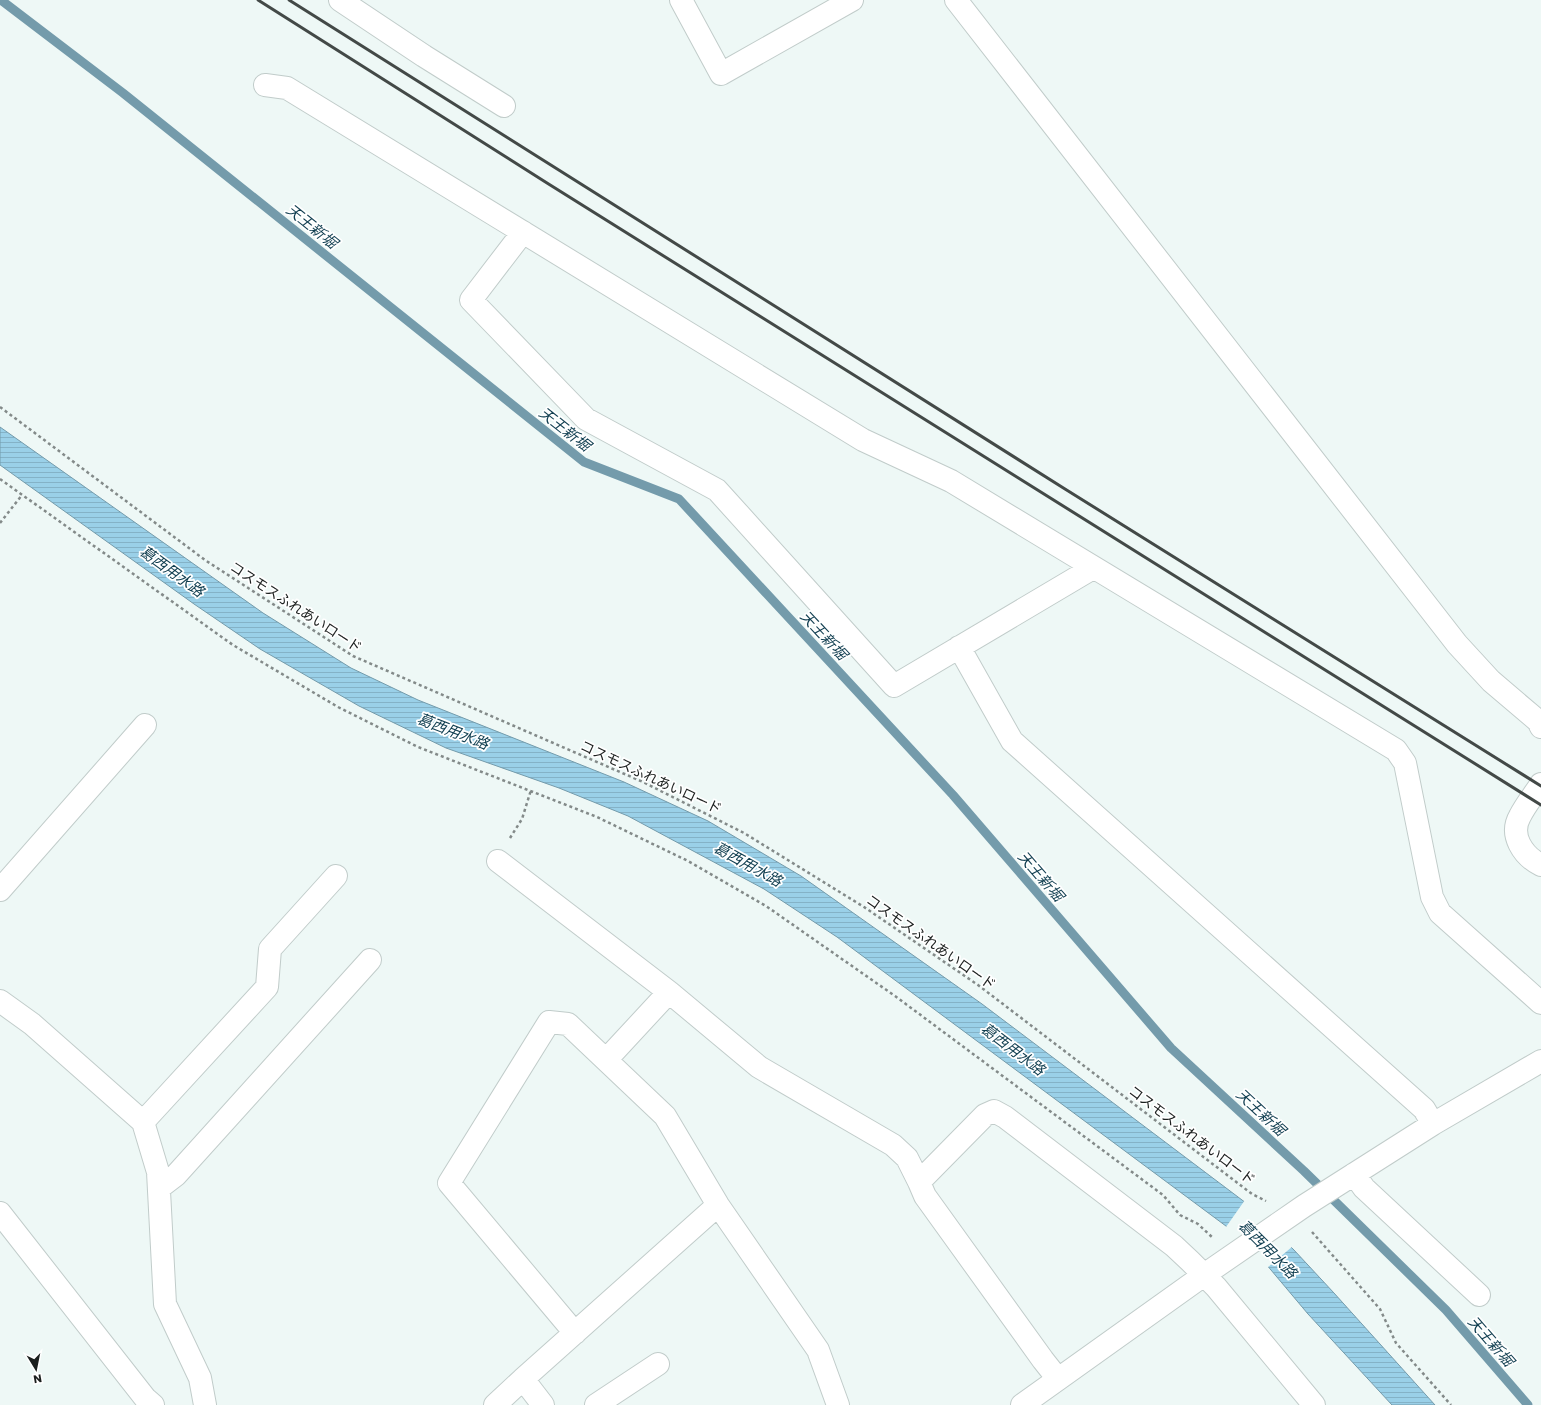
<svg xmlns="http://www.w3.org/2000/svg" width="1541" height="1405" viewBox="0 0 1541 1405" font-family="Poppins,'Noto Sans JP',sans-serif">
	<style>
		.water { fill: url(#water-rules); stroke: #749bab }
		.pier { fill: #eef8f6 }
		.lines { fill: none; stroke-linecap: round; stroke-linejoin: round }
		.stream { stroke: #749bab; stroke-width: 9 }
		.minor-casing { stroke: #c1ccca; stroke-width: 24 }
		.path { stroke: #838a89; stroke-width: 2.5; stroke-dasharray: 3 3; stroke-linecap: butt }
		.minor { stroke: #fff; stroke-width: 22 }
		.rail { stroke: #434947; stroke-width: 3 }
		.labels { text-anchor: middle; dominant-baseline: central; stroke-width: 3.5; stroke-linejoin: round; paint-order: stroke }
		.street-label { font-size: 14px; fill: #1b1f1e; stroke: #fff }
		.water-label { font-size: 15px; font-style: italic; fill: #103e50; stroke: #fff }
	</style>
	<defs>
		<pattern id="water-rules" width="6" height="5" patternUnits="userSpaceOnUse"><rect width="6" height="5" fill="#9ad0e8"/><path d="M0 2.5h6" fill="none" stroke="#84b2c7"/></pattern>
	</defs>
	<rect width="100%" height="100%" fill="#eef8f6"/>
	<path class="water" d="M0,427l263,186 88,55 67,32 206,82 84,39 93,55 181,128 264,199 48,47 40,43 101,112h-43l-84,-91 -53,-63 -17,-16 -401,-298 -73,-48 -136,-73 -69,-28 -113,-40 -87,-42 -99,-57 -66,-45 -194,-139z"/>
	<path class="pier" d="M1245,1200l48,46 -26,22 -14,-16 -27,-25z"/>
	<g class="lines">
		<path class="stream" d="M1,0l122,93 461,369 95,37 274,296 218,253 133,123 142,139 82,95"/>
		<g class="minor-casing">
			<path id="minor" d="M340,0l84,56 80,50
				M681,0l40,74 131,-74
				M956,0l501,644 34,37 47,40 3,6
				M265,85l22,3 576,352 88,41 445,269 9,13 27,134 8,16 101,90
				M523,232l-52,68 115,119 131,71 177,196 199,-118
				M959,647l53,94 412,368 9,15
				M1541,784c-7,11 -15,20 -21,32 -11,19 3,40 21,49
				M498,861l171,131 90,75 134,78 14,13 12,24
				M0,890l145,-165
				M0,1001l32,23 111,98 15,50 7,132 35,74 5,27
				M606,1060l63,-68
				M143,1122l124,-135 3,-38 66,-73
				M1354,1174l10,14 115,107
				M159,1188l17,-13 194,-215
				M0,1213l145,185 8,7
				M575,1333l-126,-150 100,-161 19,2 97,92 53,89 100,145 20,55
				M523,1379l195,-174
				M1058,1379l-15,-19 -118,-164 -6,-14 66,-67 9,-4 11,6 169,129 16,15 26,26 98,118
				M495,1405l28,-26 20,26
				M596,1405l62,-41
				M1022,1405l182,-130 100,-69 129,-82 108,-63"/>
		</g>
		<path class="path" d="M0,407l205,153 148,96 290,126 101,51 120,74 114,78 274,209 14,7
			M0,479l233,166 105,62 80,40 179,70 91,44 78,45 129,90 268,199 17,20 18,9 15,14
			M0,523l22,-28
			M510,838l12,-19 9,-29
			M1312,1232l68,77 16,34 55,62"/>
		<use href="#minor" class="minor"/>
		<path class="rail" d="M258,0l289,183 994,622
			M289,0l776,489 476,297"/>
	</g>
	<g class="labels">
		<g class="street-label">
			<text transform="translate(296 607) rotate(33)">コスモスふれあいロード</text>
			<text transform="translate(651 777) rotate(25)">コスモスふれあいロード</text>
			<text transform="translate(931 942) rotate(35)">コスモスふれあいロード</text>
			<text transform="translate(1192 1135) rotate(37)">コスモスふれあいロード</text>
		</g>
		<g class="water-label">
			<text transform="translate(312 226) rotate(39)">天王新堀</text>
			<text transform="translate(565 429) rotate(38)">天王新堀</text>
			<text transform="translate(172 571) rotate(36)">葛西用水路</text>
			<text transform="translate(824 635) rotate(47)">天王新堀</text>
			<text transform="translate(453 731) rotate(21)">葛西用水路</text>
			<text transform="translate(748 864) rotate(29)">葛西用水路</text>
			<text transform="translate(1041 876) rotate(49)">天王新堀</text>
			<text transform="translate(1013 1049) rotate(37)">葛西用水路</text>
			<text transform="translate(1261 1112) rotate(43)">天王新堀</text>
			<text transform="translate(1268 1249) rotate(45)">葛西用水路</text>
			<text transform="translate(1491 1341) rotate(49)">天王新堀</text>
		</g>
	</g>
	<g transform="translate(36 1369) rotate(170)" stroke="#ffffff" stroke-width="3" paint-order="stroke">
	<path d="M0-3L7 15L0 10L-7 15Z" fill="#1b1f1e"/>
	<text y="-6" font-size="11" font-weight="bold" text-anchor="middle" fill="#1b1f1e">N</text>
	</g>
</svg>
